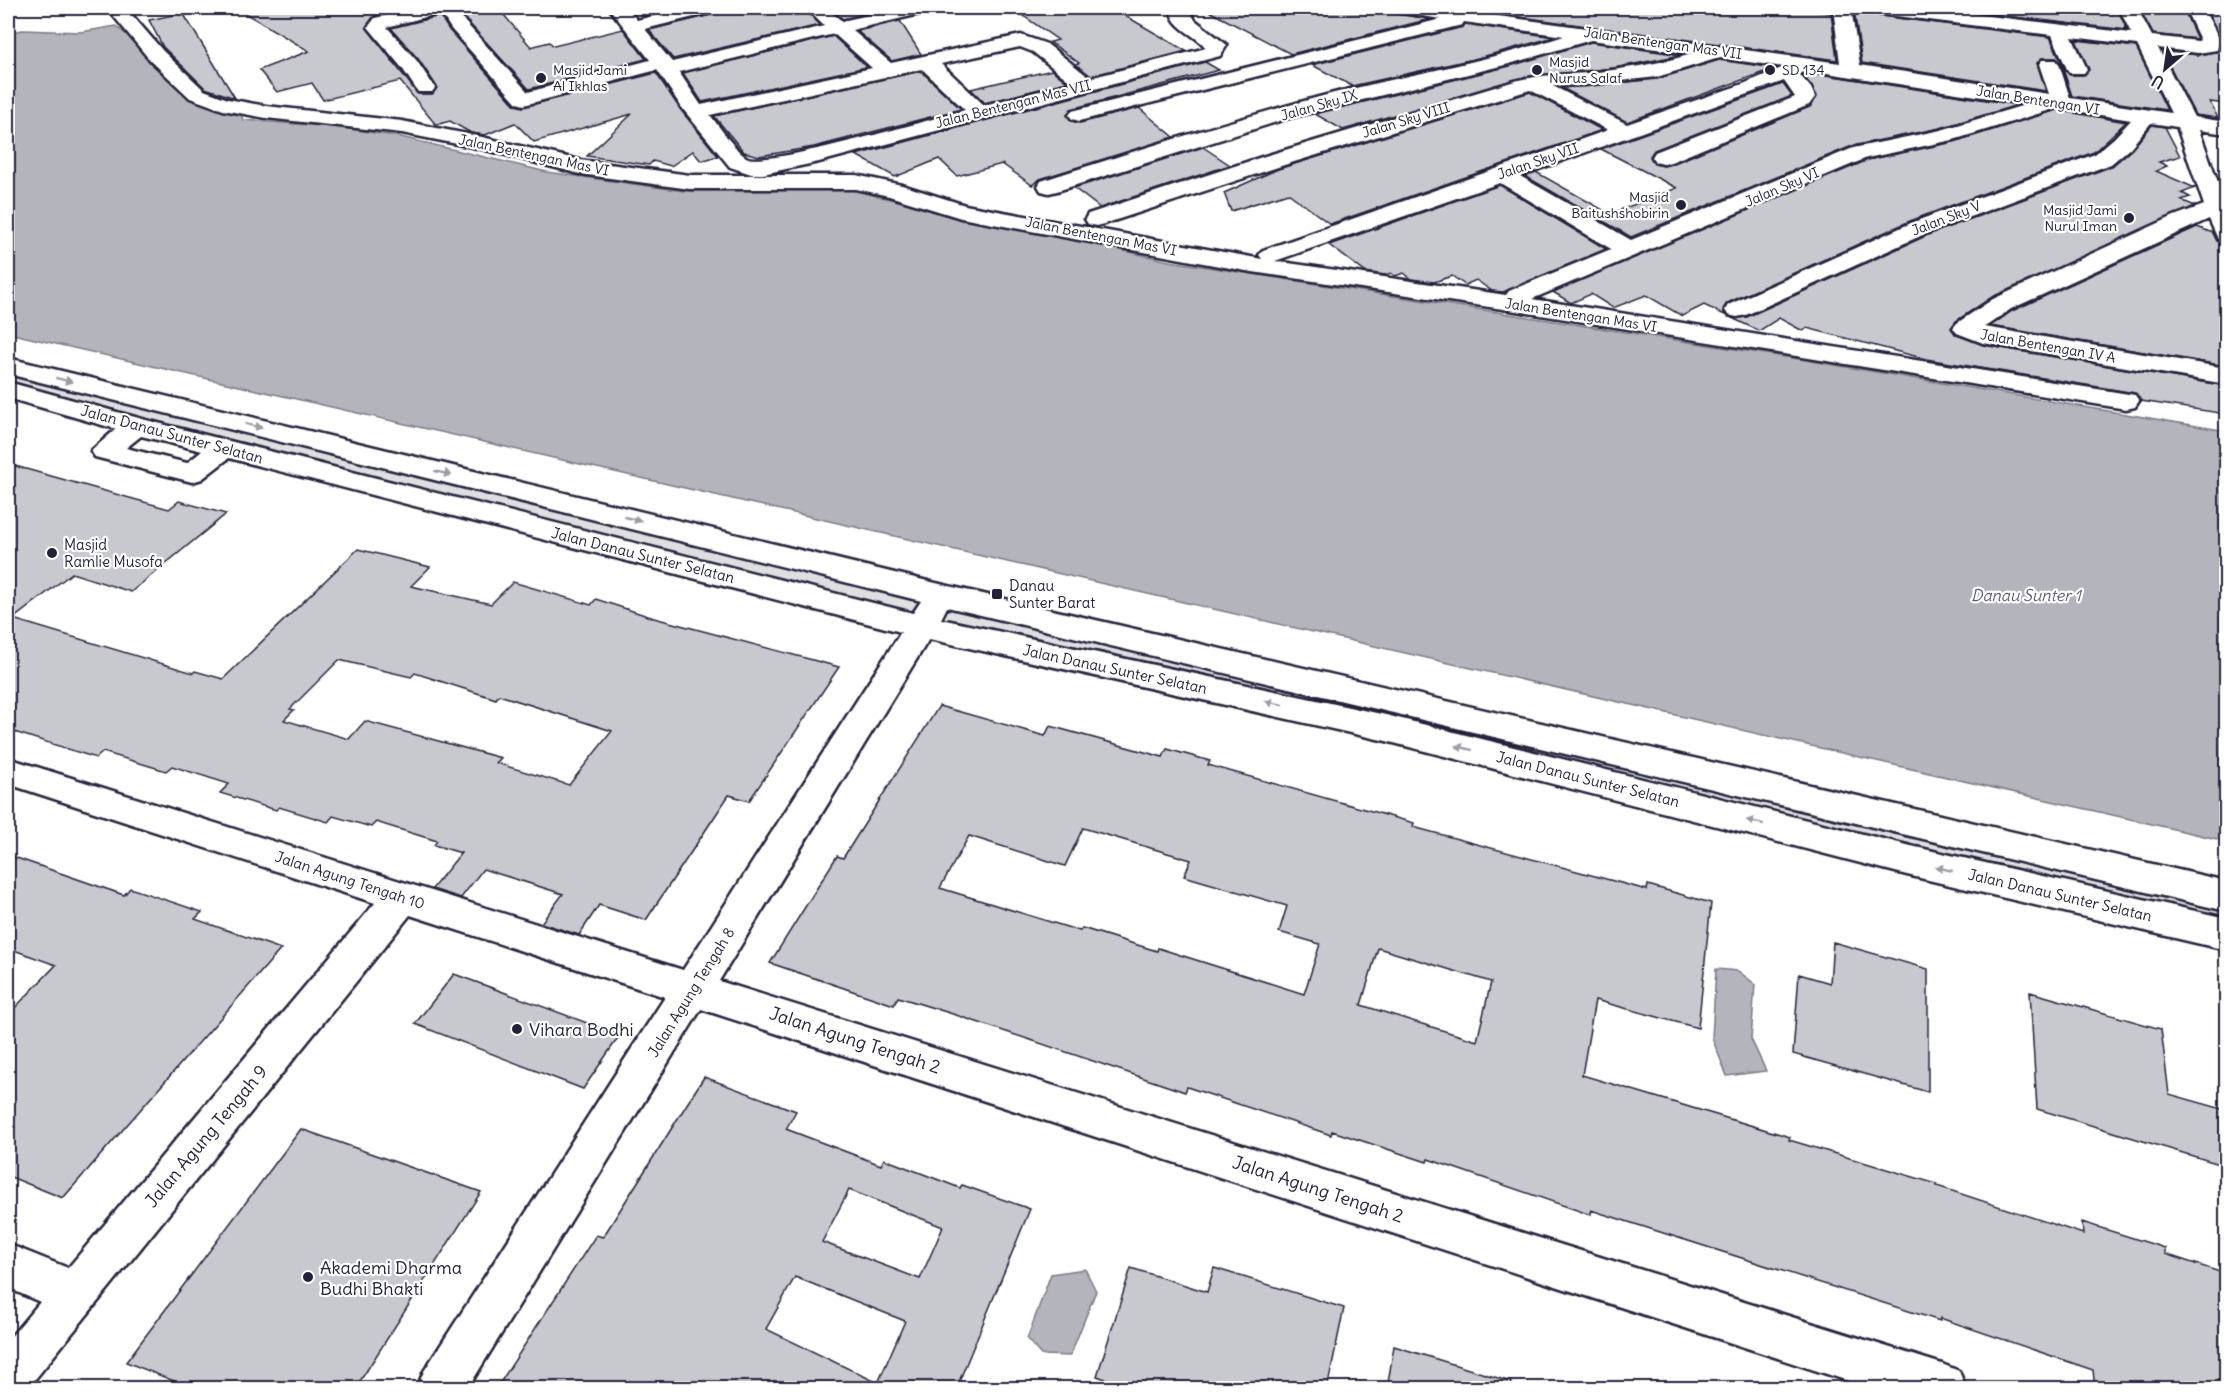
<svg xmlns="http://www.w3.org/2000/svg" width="2234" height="1396" viewBox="0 0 2234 1396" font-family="Delius,sans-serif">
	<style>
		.green { fill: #dfdfe2; stroke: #80808e; stroke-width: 1.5 }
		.water { fill: #b4b4bc; stroke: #7a7a88; stroke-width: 1.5 }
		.building { fill: #c8c8cf; stroke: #22223b; stroke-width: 1.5; fill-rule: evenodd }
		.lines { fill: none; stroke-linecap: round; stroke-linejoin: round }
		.minor-casing { stroke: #22223b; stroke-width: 5 }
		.minor { fill: #fff; fill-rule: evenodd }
		.oneway { fill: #9c9ca7 }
		.poi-dot { fill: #22223b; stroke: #fff; stroke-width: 2 }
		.labels { text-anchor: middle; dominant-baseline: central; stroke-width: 4.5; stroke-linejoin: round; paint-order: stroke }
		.far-street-label { font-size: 14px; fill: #22223b; stroke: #fff }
		.far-poi-label { font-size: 14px; fill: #22223b; stroke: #fff; text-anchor: start }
		.street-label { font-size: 15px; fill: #22223b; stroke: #fff }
		.poi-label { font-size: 15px; fill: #22223b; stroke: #fff; text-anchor: start }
		.water-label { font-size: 16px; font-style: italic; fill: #5c5c6f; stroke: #fff }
		.near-poi-label { font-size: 18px; fill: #22223b; stroke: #fff; text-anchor: start }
		.near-street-label { font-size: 18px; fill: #22223b; stroke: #fff }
	</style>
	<rect width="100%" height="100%" fill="#fff"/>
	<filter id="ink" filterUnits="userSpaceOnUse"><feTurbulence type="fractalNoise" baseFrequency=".0167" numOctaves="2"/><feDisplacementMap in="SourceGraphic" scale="12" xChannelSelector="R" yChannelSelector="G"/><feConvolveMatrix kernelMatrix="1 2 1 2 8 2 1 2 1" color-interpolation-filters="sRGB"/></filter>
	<g filter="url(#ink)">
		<path class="green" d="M8,366l932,229 1286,301v38l-319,-74 -986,-234 -913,-236z"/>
		<path class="water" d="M116,26l89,74 35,11 3,9 94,7 64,10 146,35 137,19 167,-1 52,12 60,18 78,12 128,29 636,99 421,71v410l-2218,-508v-300l14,-3 59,2z
			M1716,969l22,2 17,13 -4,55 15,32 -39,5 -15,-38z
			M1085,1269l11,22 -26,65 -29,-1 -14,-16 24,-65z"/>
		<path class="building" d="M236,8h174l-36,8 -8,11 52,67h14l5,-7 -18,-27 -28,-32 49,-12 9,14 66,75 8,2 133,-34 24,36 38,47 -17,5 -8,-10 -22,15 -18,-5 -4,4 -62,-9 45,-42 -98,28 -19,-19 -30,12 -14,-2 -21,-12 -14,4 -36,-44 -77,19 -11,-17 -35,9 -18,-22 50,-19z
			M458,8h40l33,39 18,-5 5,4 69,-17 23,30 -117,30 -62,-68z
			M632,8h46l-36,8z
			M725,8h79l16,17 -147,34 -24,-29 66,-16 3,-4z
			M829,8h52l3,1 -41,10z
			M1012,8h49l6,4 14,-4h31l74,43 -95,25 -15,-12 3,-1 -29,-21 8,-2z
			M1203,8h190l4,6 33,5 -139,35z
			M1454,8h326l51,5 6,47z
			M1937,8h180l10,22z
			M2139,8h44l14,31 -44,-5z
			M2205,8h21v96l-16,-2 8,16 -23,-3 -33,-64 36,4 21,-4 3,-12z
			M1854,10l16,2 10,4 170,21 15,33 5,5h14l5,-5 -13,-30 60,7 31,63 -95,-14 -11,-33 -5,-5h-14l-5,5 9,28 -184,-28z
			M183,13l52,85 -30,-10 -42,-41 -14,-27z
			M900,21l21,33 -29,7 -35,-30z
			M1465,24l89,13 -76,21 -126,28 -40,-21 151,-38z
			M833,36l34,31 -165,35 -19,-29z
			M1591,42l90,13 -67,13 -90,9 -181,53 -28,-16 195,-48z
			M1719,60l56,8 -148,54 -65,-34 95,-9z
			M1205,62l14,8 -148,39 -4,6 4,6 9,2 59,-15 35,29 -134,42 -8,6 -30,-21 -45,12 -18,-17 -44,18 -39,-22z
			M1052,70l15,12 -82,21 -14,-14z
			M921,71l40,38 -147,38 -55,9 -15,-4 -30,-36z
			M1807,72l211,33 -78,23 -88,18 -221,91 -106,-61 11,-4 74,42 67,-26 -76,-39 182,-65 9,12 -138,54 -4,6 4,8 10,2 8,-2 138,-57 7,-11 -14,-21z
			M1530,92l72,38 -272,94 -42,-31 -57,18 -7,-18 54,-24z
			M2057,110l69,12 -32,30 -184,69 -183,82 -4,6 2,6 -21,-10 -22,11 -36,-21 -33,13 -22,-14 -20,9 -18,-11 315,-132 86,-18z
			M2152,125l13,2 15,29 -21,6 8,4 -11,5 39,17 -13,5 8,4 -9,3 14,6 -203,91 -36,24 -5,7 5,7 27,10 243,41v28l-85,-13 -6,-8 -209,-34 -119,-31 -4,3 -24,-13 -20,13 -27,-13 15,-1 181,-82 184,-69 20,-17z
			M1203,147l27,18 -130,43 -26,-20z
			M1500,185l106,64 -103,43 -11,-1 -16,-11 -11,5 -13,-9 -18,6 -23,-3 -7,-6 -9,3 -4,-3 -6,2 -20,-3 -36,-27z
			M2197,227l16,6 4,8 9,2v123l-235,-40 21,-15z
			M8,464l161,45 10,-8 47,13 -95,78 -59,-19 -59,46 180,54 2,-2 28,8 135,-130 72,18 -19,19 80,18 22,-22 78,23 5,-6 58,19 185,49 -90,134 -20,-6 -83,125 -47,-15 -20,30 -38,-12 22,-29 -80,-25 -22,29 -29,-9 29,-36 -27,-8 3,-4 -61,-19 -5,5 -38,-11 -5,6 -49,-15 -3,3 -56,-17 9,-9 -57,-18 -6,5 -63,-19 -7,6 -88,-28zM339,660l72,17 4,-4 81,26 3,-4 113,36 -43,54 -73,-22 5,-5 -136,-37 -16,18 -65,-19 10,-10 -4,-1z
			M939,706l106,30 5,-10 113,31 4,-8 43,12 -2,4 206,58 -1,4 234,63 1,-5 63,18 -13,125 -103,-28 -13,75 208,62 -1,3 148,44v2l146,48 -1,-12 83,26v6l61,20v115h-131l-2,-19 -153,-52v3l-349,-111v5l-163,-56 -1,3 -95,-31 -1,4 -144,-48 -2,5 -229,-77 -58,-18 -4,8 -124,-42 67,-107 6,2zM1083,828l108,32 -7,16 103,30 -8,26 41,12 -16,50 -146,-46 -1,3 -75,-23 -2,3 -140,-43 29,-52 96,30zM1378,948l113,34 -14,59 -116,-36z
			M8,855l116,40 6,-7 72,24 -7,7 86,30 -218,249 -55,-22v-161l48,-50 -48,-17z
			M1833,942l95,27v123l-135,-38 6,-80 31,9z
			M454,974l166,61 -37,54 -168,-65z
			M2030,992l131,37 8,65 57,16v56l-189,-57z
			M704,1077l92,34 -10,18 95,36 3,-6 76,29 2,-3 68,24 -74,180h-460l100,-154 7,2zM849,1190l94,37 -23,52 -98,-37zM795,1277l110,44 -27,62 -112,-54z
			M301,1129l180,63 -126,197h-161l-68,-27z
			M1131,1268l76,24 7,-24 130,40 -17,81h-193l-37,-13z
			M1394,1346l117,36 -1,7h-123z"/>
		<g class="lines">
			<g class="minor-casing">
				<path id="minor" d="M107,8h19l37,43 41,39 24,9 38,7 136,15 80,16 98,23 110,15h166l46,10 63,20 297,54 -3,-4 4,-5 345,-120 -78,-40 -249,76 -177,58 -8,2 -8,-2 -3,-5 3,-5 177,-58 250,-75c27,-7 47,-6 73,-8 36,-4 70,-9 104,-19l-101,-14 -82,24 -220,54 -232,73 -8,2 -8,-2 -3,-5 3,-5c97,-31 194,-62 293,-88 77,-19 155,-32 230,-57l-100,-14 -2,3 -383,96 -7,-2 -3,-4 3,-4 369,-92 -44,-7 -2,-4h46l399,55 -7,-55h18l9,57 189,29 -10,-30 3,-4h14l3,4 11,34 101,15 -34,-68 -65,-8 15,32 -3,4h-14l-3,-4 -15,-34 -172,-21 -7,-2 -2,-4h51l209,25 -12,-25h18l15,28 46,5 2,-1 -15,-32h18l17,32 -3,10 -19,3 -40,-5 36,69 32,5v12l-27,-4 27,74v37l-8,-2 -9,-20 -198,90 -26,18 241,41v16l-243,-41 -26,-10 -4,-5 4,-5 36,-24 181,-83 30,-11 -27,-78 -26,-4 -21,25 -19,16 -184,69 -181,82 -9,2 -9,-2 -3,-5 3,-5 183,-82 184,-69 19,-16 17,-18 -74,-12 -104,32 -86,18 -335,141 603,96 4,6 -4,6 -9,2 -610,-98 -270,-40 -285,-53 -72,-22 -33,-7h-166l-110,-15 -98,-25 -80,-16 -136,-15 -43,-8 -33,-12 -41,-39zM1719,58l65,9 -41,17 -116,40 -74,-38 32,-1 72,-8zM1807,70l221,34 -87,26 -88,18 -222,92 -111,-64 264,-95 11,16 -140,55 -3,5 3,5 8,2 8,-2 138,-57 6,-8 -4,-9 -12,-14zM1500,183l111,66 -102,42 -3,4 -231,-34z
					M418,8h38l9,14 63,70 122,-32 -41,-52h18l10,12 49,-12h30l-2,4 -69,17 27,33 152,-36 -18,-18h20l16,13 58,-13h30l-2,4 -76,18 39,33 130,-28 26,9 43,34 116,-30c-10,-14 -34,-19 -36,-40h18l7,12 32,25 -7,11 -401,106 -56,12h-12l-21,-7 -48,-59 -25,-38 -133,35 -7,-2 -66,-74 -10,-16 -54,14 30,34 18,27 -3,4h-14l-16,-24 -34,-41 7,-9zM834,34l38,34 -171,37 -22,-33zM1020,47l13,5 39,31 -88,22 -43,-41zM922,69l43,41c-30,8 -202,59 -219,47 -12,-8 -26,-30 -36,-42z
					M8,358l932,226 1286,297v30l-1279,-304 -6,12 445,96 521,130 319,73v32l-319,-75 -521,-134 -457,-102 -210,342 1223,383 17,7 7,17h-96l-1169,-379 -233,379h-51l7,-17 241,-374 -255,-82 -382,473h-20v-48l32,-38 -32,-14v-44l60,24 307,-365 -367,-119v-26l675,212 218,-338 -672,-174 -27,21 -10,3 -97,-25 -4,-6 25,-22 -108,-31v-16l138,38 767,193 8,-12 -913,-227zM141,436l61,15 -15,12 -61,-15z"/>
			</g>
			<use href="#minor" class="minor"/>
		</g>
		<defs><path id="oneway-solid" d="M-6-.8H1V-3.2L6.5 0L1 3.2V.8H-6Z" transform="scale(1.5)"/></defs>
		<g class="oneway">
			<use href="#oneway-solid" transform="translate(64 380) rotate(14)"/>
			<use href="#oneway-solid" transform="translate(254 426) rotate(14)"/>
			<use href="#oneway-solid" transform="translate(443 473) rotate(14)"/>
			<use href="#oneway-solid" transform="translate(633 519) rotate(14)"/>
			<use href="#oneway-solid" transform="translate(1274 703) rotate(-168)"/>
			<use href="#oneway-solid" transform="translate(1464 748) rotate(-166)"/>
			<use href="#oneway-solid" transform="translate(1755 822) rotate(-166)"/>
			<use href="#oneway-solid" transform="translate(1944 869) rotate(-167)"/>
		</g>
	</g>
	<g class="poi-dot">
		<circle cx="1537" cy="70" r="6"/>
		<circle cx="1770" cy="70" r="6"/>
		<circle cx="541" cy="78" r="6"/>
		<circle cx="1681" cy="205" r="6"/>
		<circle cx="2129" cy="218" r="6"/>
		<circle cx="52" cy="553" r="6"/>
		<rect x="991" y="588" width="12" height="12" rx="3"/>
		<circle cx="517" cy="1029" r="6"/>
		<circle cx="308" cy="1277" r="6"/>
	</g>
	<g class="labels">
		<g class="far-street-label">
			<text transform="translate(1663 43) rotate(8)">Jalan Bentengan Mas VII</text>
			<text transform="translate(2038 100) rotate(9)">Jalan Bentengan VI</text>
			<text transform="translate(1013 104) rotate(-14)">Jalan Bentengan Mas VII</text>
			<text transform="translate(1319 105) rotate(-16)">Jalan Sky IX</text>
			<text transform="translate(1406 120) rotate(-17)">Jalan Sky VIII</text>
			<text transform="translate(534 155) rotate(12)">Jalan Bentengan Mas VI</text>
			<text transform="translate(1538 161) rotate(-19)">Jalan Sky VII</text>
			<text transform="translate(1782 187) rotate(-23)">Jalan Sky VI</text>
			<text transform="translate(1946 218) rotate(-21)">Jalan Sky V</text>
			<text transform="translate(1101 236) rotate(11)">Jalan Bentengan Mas VI</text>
			<text transform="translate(1581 315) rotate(9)">Jalan Bentengan Mas VI</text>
			<text transform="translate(2048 346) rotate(10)">Jalan Bentengan IV A</text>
		</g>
		<g class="far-poi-label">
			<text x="1549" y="62">Masjid<tspan x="1549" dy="16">Nurus Salaf</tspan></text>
			<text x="553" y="70">Masjid Jami<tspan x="553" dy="16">Al Ikhlas</tspan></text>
			<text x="1782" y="70">SD 134</text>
			<text x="1669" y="197" text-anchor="end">Masjid<tspan x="1669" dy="16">Baitushshobirin</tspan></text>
			<text x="2117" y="210" text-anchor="end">Masjid Jami<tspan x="2117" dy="16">Nurul Iman</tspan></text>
		</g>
		<g class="street-label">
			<text transform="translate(172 434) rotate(15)">Jalan Danau Sunter Selatan</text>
			<text transform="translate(643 555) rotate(14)">Jalan Danau Sunter Selatan</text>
			<text transform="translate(1115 669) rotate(12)">Jalan Danau Sunter Selatan</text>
			<text transform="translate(1588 779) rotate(14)">Jalan Danau Sunter Selatan</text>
			<text transform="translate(350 880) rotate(18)">Jalan Agung Tengah 10</text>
			<text transform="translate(2060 895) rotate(13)">Jalan Danau Sunter Selatan</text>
			<text transform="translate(691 992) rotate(-58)">Jalan Agung Tengah 8</text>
		</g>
		<g class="poi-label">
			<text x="64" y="544">Masjid<tspan x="64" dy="17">Ramlie Musofa</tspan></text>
			<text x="1009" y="585">Danau<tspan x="1009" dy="17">Sunter Barat</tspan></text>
		</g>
		<g class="water-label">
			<text x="2026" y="595">Danau Sunter 1</text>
		</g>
		<g class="near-poi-label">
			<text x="529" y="1029">Vihara Bodhi</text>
			<text x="320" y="1267">Akademi Dharma<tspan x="320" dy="21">Budhi Bhakti</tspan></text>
		</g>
		<g class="near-street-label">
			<text transform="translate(855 1040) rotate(18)">Jalan Agung Tengah 2</text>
			<text transform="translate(206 1136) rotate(-50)">Jalan Agung Tengah 9</text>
			<text transform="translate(1318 1189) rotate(18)">Jalan Agung Tengah 2</text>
		</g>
	</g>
	<rect width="2234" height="1396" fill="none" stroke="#fff" stroke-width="30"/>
	<rect x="15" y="15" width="2204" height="1366" fill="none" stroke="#22223b" stroke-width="2" filter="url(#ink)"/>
	<g transform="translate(2165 69) rotate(209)" stroke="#ffffff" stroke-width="4.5" paint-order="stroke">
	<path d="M0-4.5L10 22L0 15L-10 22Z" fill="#22223b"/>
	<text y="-9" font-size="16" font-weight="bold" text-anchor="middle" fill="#22223b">U</text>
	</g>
</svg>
